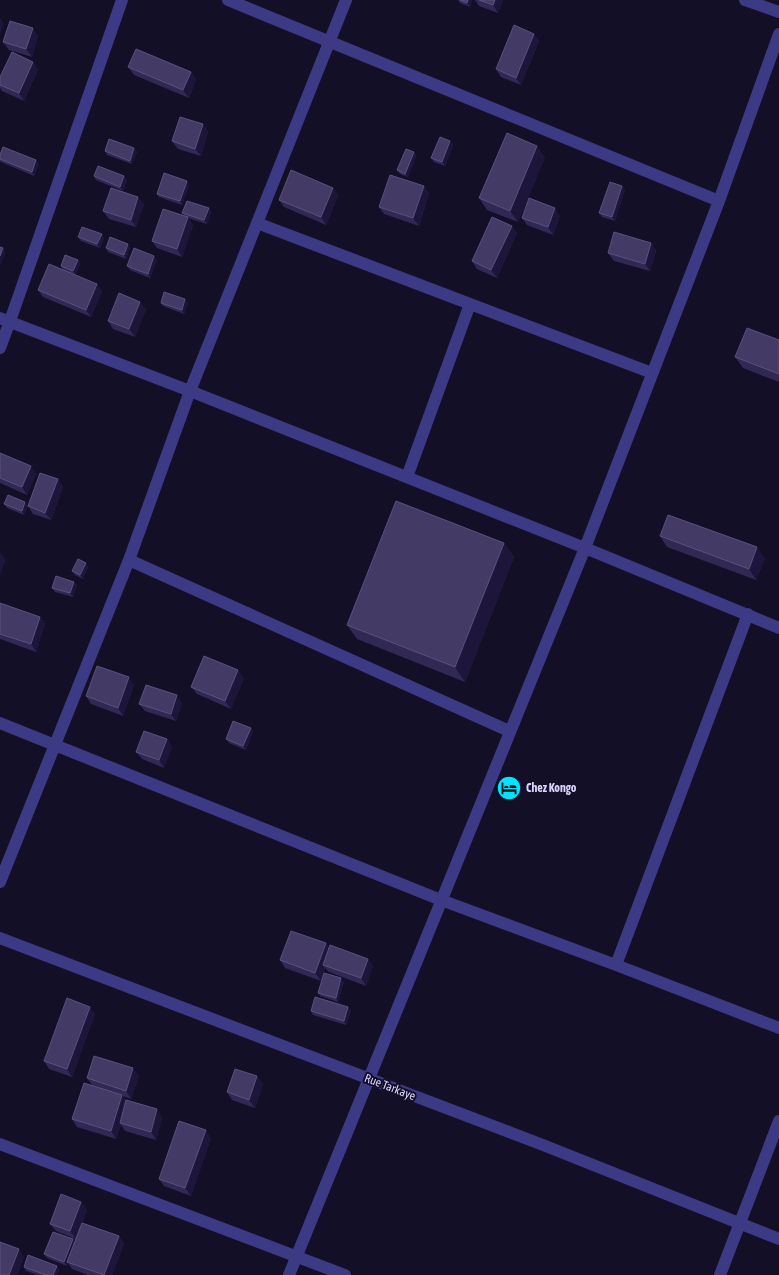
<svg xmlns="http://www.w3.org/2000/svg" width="779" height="1275" viewBox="0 0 779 1275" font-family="'Asap Condensed',sans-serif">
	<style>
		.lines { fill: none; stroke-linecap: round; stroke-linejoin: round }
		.street { stroke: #3d3a85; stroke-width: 12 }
		.wall { fill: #312854 }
		.shaded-wall { fill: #1d163a }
		.building { fill: #433a66; stroke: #5a527e }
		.labels { text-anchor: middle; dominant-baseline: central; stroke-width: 4; stroke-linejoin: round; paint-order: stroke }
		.poi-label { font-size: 12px; font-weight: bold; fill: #d9d4ff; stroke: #130f26; text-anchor: start }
		.street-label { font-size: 12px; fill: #d9d4ff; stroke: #130f26 }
	</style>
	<rect width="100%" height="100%" fill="#130f26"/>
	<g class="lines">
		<path class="street" d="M228,0l491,201
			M745,0l34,12
			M257,223l395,150
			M0,318l190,73 395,157 194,80
			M0,348l10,-27 112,-321
			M407,477l63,-173
			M129,560l380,171
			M0,723l441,177 175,65 163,63
			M0,882l129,-322 61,-169 156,-391
			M0,938l543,207 236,94
			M616,965l132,-351
			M0,1144l345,131
			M289,1275l296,-727 134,-347 60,-167
			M720,1275l59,-154"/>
	</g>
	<path class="wall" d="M458,0h14l-2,7 -10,-4z
		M475,0h28l-5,13 -19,-7z
		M534,34l5,7 -18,44 -20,-8 -5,-8z
		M38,36l-6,21 -23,-7 -6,-8z
		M33,62l5,8 -14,31 -22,-10 -2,-3v-11z
		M128,67l63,5 5,7 -7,19 -55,-23z
		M203,124l5,8 -7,24 -23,-7 -6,-8z
		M450,141l3,4 -8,21 -11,-4 -3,-4z
		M134,148l3,4 -5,12 -25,-9 -2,-4z
		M414,152l2,4 -8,21 -8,-3 -3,-4z
		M0,155l39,9 -5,12 -33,-14 -1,-1z
		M545,157l-27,65 -31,-12 -8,-12z
		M94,176l33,4 -4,11 -27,-11z
		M189,185l-7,20 -23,-8 -2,-3z
		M424,186l5,8 -10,32 -35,-12 -5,-7z
		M622,186l3,4 -10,31 -13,-4 -3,-4z
		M333,188l5,7 -12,30 -42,-18 -5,-7z
		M144,204l-8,23 -27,-8 -6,-8z
		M211,212l-4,12 -19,-6 5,7 -11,32 -25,-9 -5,-7 33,-25 -3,-3z
		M560,216l-7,19 -26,-10 -5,-7z
		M517,233l-20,45 -20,-9 -5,-8z
		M78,237l26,1 -4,10 -19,-7z
		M651,243l5,8 -6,20 -36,-10 -6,-8z
		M130,247l-4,12 -18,-7 -2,-4z
		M78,260l2,4 -5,11 -12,-5 -2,-4z
		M157,260l-7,18 -20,-8 -3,-4z
		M97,284l5,8 -11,25 -48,-20 -5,-7z
		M161,303h27l-4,11 -21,-8z
		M146,309l-11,28 -22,-8 -5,-8z
		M779,340v42l-36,-14 -8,-11z
		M0,453l36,21 -9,21 -27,-12z
		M58,479l5,8 -12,33 -18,-6 -5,-8 -4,9 -17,-7 -3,-4 24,1z
		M660,536l105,22 -9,22 -89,-33z
		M504,543l10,14 -49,125 -108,-43 -10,-14z
		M88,567l-5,12 -8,-4 -3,-4z
		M77,585l-4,12 -18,-5 -3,-4z
		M0,603l40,14 5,7 -9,28 -36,-13z
		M244,678l-13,31 -34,-15 -6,-7z
		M134,685l-11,31 -32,-12 -5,-8z
		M182,703l-6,18 -31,-10 -6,-7z
		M253,731l-7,19 -17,-7 -3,-4z
		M167,739l5,8 -8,21 -22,-9 -6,-7z
		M326,943l3,5 39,11 5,7 -7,20 -37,-14 -4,-4 -4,13 -36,-13 -5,-8z
		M344,982l-6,20 -18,-6 -2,-3z
		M348,1007l3,4 -5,14 -33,-10 -2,-4z
		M95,1014l-23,63 -23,-8 -5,-8z
		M139,1076l-8,23 -8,-3 3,4 36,17 -6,23 -31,-9 -4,-6 -5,14 -39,-12 -5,-8 20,-34 -5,-7z
		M263,1084l-8,24 -23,-8 -5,-8z
		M211,1138l-20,58 -27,-10 -5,-7z
		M81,1202l6,8 -5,13 37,13 5,8 -12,31h-24l-16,-6 -4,-6 -1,3 -20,-8 -3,-4 29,-15 2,3 1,-3 -20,-8 -6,-7z
		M57,1266l2,4 -2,5h-19l-12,-4 -2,-4z"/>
	<path class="shaded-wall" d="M468,0h4l-2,7 -3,-4z
		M495,0h8l-5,13 -5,-8z
		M0,18l4,6 -4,10z
		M33,28l5,8 -6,21 -6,-8z
		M534,34l5,7 -18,44 -5,-7z
		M33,62l5,8 -14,31 -5,-8z
		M191,72l5,7 -7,19 -6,-8z
		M203,124l5,8 -7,24 -6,-7z
		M450,141l3,4 -8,21 -3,-4z
		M537,146l8,11 -27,65 -8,-11z
		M134,148l3,4 -5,12 -2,-3z
		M414,152l2,4 -8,21 -3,-3z
		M36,160l3,4 -5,12 -2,-4z
		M124,176l3,4 -4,11 -3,-4z
		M187,181l2,4 -7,20 -2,-4z
		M424,186l5,8 -10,32 -6,-8z
		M622,186l3,4 -10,31 -3,-4z
		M333,188l5,7 -12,30 -5,-8z
		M138,197l6,7 -8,23 -5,-7z
		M209,208l2,4 -4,12 -3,-4z
		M555,208l5,8 -7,19 -5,-8z
		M188,217l5,8 -11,32 -5,-8z
		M512,226l5,7 -20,45 -6,-8z
		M102,234l2,4 -4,10 -3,-4z
		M651,243l5,8 -6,20 -5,-7z
		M128,244l2,3 -4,12 -2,-4z
		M3,248l3,4 -6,14v-10z
		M154,256l3,4 -7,18 -2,-4z
		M78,260l2,4 -5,11 -2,-4z
		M97,284l5,8 -11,25 -5,-7z
		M185,299l3,4 -4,11 -2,-4z
		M140,302l6,7 -11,28 -6,-8z
		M31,466l5,8 -9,21 -5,-8z
		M58,479l5,8 -12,33 -6,-7z
		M25,502l3,4 -4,9 -2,-4z
		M504,543l10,14 -49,125 -10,-15z
		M757,547l8,11 -9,22 -7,-11z
		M0,552l6,8 -6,14z
		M86,563l2,4 -5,12 -3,-4z
		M74,582l3,3 -4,12 -3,-4z
		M40,617l5,7 -9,28 -5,-8z
		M238,670l6,8 -13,31 -6,-8z
		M129,677l5,8 -11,31 -5,-8z
		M177,695l5,8 -6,18 -5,-7z
		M251,728l2,3 -7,19 -3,-4z
		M167,739l5,8 -8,21 -5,-8z
		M326,943l5,8 -8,14 2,3 -4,13 -6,-8z
		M368,959l5,7 -7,20 -5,-8z
		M341,978l3,4 -6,20 -2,-4z
		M90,1007l5,7 -23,63 -5,-8z
		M348,1007l3,4 -5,14 -2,-4z
		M133,1068l6,8 -8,23 -5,-8z
		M257,1076l6,8 -8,24 -6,-8z
		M122,1095l6,8 -8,20 1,2 -5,14 -5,-8z
		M157,1109l5,8 -6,23 -5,-8z
		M206,1130l5,8 -20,58 -6,-8z
		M81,1202l6,8 -11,29 -6,-8z
		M119,1236l5,8 -12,31h-8z
		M73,1239l3,4 -9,19 1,1 -1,3 -3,-4z
		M19,1249l5,8 -6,18h-9z
		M57,1266l2,4 -2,5h-4z"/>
	<path class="building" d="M460,0h8l-1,3z
		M479,0h16l-2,5z
		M10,21l23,7 -7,21 -23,-7z
		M514,25l20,9 -18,44 -20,-9z
		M136,49l55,23 -8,18 -55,-23z
		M12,52l21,10 -14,31 -19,-8v-8z
		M180,117l23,7 -8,25 -23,-8z
		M507,133l30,13 -27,65 -31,-13z
		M440,137l10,4 -8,21 -11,-4z
		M109,139l25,9 -4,13 -25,-10z
		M3,147l33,13 -4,12 -32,-13v-4z
		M406,149l8,3 -9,22 -8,-4z
		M98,166l26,10 -4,11 -26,-11z
		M291,170l42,18 -12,29 -42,-17z
		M164,173l23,8 -7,20 -23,-7z
		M390,175l34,11 -11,32 -34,-11z
		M610,182l12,4 -10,31 -13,-4z
		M111,188l27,9 -7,23 -28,-9z
		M529,198l26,10 -7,19 -26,-9z
		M187,201l22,7 -5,12 -22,-7z
		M163,209l25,8 -11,32 -25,-8z
		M492,217l20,9 -21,44 -19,-9z
		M82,227l20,7 -5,10 -19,-7z
		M614,232l37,11 -6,21 -37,-11z
		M110,237l18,7 -4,11 -18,-7z
		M0,247l3,1 -3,8z
		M134,248l20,8 -6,18 -21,-8z
		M65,255l13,5 -5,11 -12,-5z
		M49,264l48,20 -11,26 -48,-20z
		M164,292l21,7 -3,11 -21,-7z
		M119,293l21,9 -11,27 -21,-8z
		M747,328l32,12v34l-44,-17z
		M0,453l31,13 -9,21 -22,-9z
		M40,473l18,6 -13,34 -17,-7z
		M8,495l17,7 -3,9 -18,-7z
		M396,501l108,42 -49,124 -108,-42z
		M668,515l89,32 -8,22 -89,-33z
		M78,559l8,4 -6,12 -8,-4z
		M56,576l18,6 -4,11 -18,-5z
		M0,603l40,14 -9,27 -31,-10z
		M204,656l34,14 -13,31 -34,-14z
		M97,666l32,11 -11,31 -32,-12z
		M146,685l31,10 -6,19 -32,-10z
		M233,721l18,7 -8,18 -17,-7z
		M144,731l23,8 -8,21 -23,-8z
		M291,931l35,12 -11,30 -35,-13z
		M330,945l38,14 -7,19 -38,-13z
		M324,973l17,5 -5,20 -18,-5z
		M315,997l33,10 -4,14 -33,-10z
		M67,998l23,9 -23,62 -23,-8z
		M94,1056l39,12 -7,23 -39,-13z
		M235,1069l22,7 -8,24 -22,-8z
		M84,1083l38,12 -11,36 -39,-12z
		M126,1100l31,9 -6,23 -31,-9z
		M179,1121l27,9 -21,58 -26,-9z
		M61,1194l20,8 -11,29 -20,-7z
		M82,1223l37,13 -15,39 -37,-13z
		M53,1232l20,7 -9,23 -20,-8z
		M0,1242l19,7 -10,26h-9z
		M28,1255l29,11 -4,9h-7l-22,-8z"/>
	<defs>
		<g id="hotel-disc" transform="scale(1.25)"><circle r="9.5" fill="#00e5ff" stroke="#130f26"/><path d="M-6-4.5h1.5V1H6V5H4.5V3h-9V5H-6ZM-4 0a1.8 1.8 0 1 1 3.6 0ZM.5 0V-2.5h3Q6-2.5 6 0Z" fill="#111"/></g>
	</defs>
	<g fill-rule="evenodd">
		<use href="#hotel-disc" x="509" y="788"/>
	</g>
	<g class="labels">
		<g class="poi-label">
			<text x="526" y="788">Chez Kongo</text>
		</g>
		<g class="street-label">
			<text transform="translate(390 1087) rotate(21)">Rue Tarkaye</text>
		</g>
	</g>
</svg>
